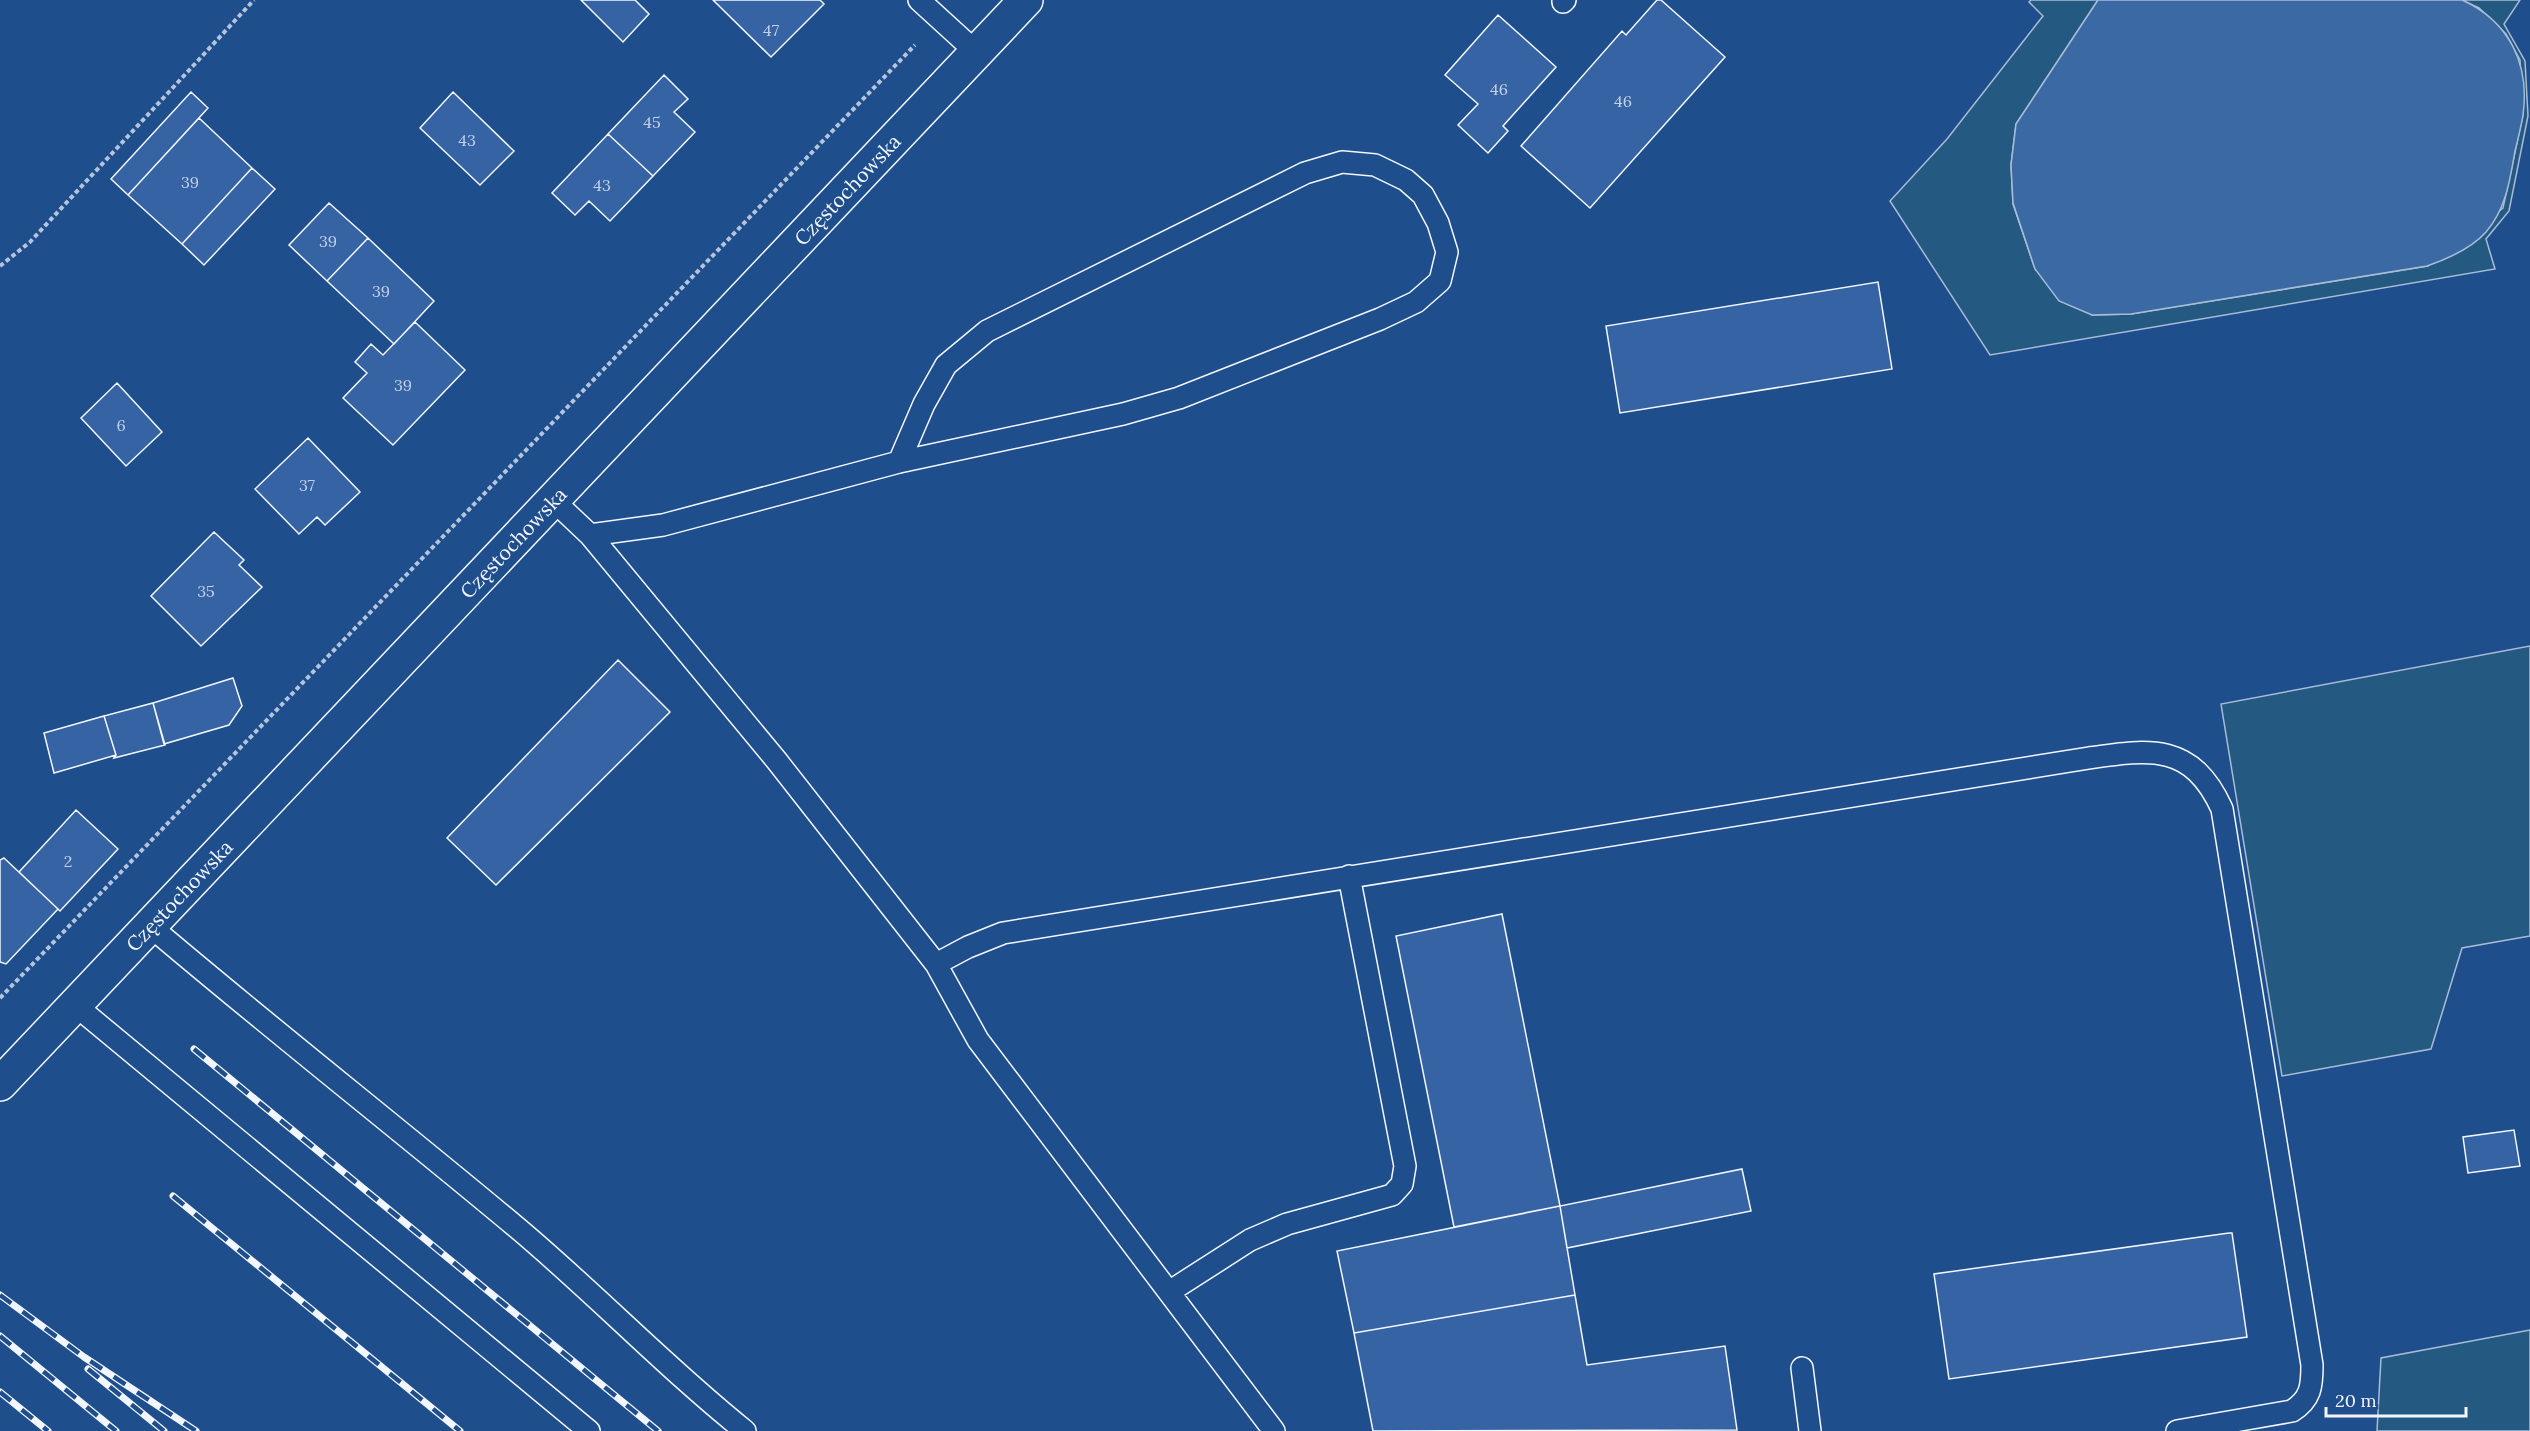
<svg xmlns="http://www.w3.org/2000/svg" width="2530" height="1431" viewBox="0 0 2530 1431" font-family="Lora,serif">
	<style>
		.green { fill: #245a82; stroke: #a8bbd7; stroke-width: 1.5 }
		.water { fill: #3b69a3; stroke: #a8bbd7; stroke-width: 1.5 }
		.building { fill: #3563a3; stroke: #f2f6ff; stroke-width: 1.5 }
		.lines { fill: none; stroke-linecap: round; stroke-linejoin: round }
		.lane-casing { stroke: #f2f6ff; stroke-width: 24 }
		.secondary-casing { stroke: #f2f6ff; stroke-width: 36 }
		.path { stroke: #b3c4dc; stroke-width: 4; stroke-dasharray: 4.5 3; stroke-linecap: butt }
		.lane { stroke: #1f4e8c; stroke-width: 21 }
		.secondary { stroke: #1f4e8c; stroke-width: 33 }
		.rail-casing { stroke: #f2f6ff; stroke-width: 7 }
		.rail { stroke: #1f4e8c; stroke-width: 4.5; stroke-dasharray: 14; stroke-linecap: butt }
		.labels { text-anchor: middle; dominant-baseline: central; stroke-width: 4.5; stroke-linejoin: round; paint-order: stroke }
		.number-label { font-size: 16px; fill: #c3d1e8 }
		.street-label { font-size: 20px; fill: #f2f6ff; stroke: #1f4e8c }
	</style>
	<rect width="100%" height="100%" fill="#1f4e8c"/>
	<path class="green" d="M2031,0h67l-82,124 -5,41 2,39 22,65 57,46 39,-1 297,-48 75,-58 20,-93 -3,-55 -14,-26 -27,-26 -17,-8h58l-16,24 21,37 3,55 -19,95 -23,28 9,30 -505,86 -100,-154 57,-62 96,-123 -14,-14z
		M2530,646v290l-68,12 -31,101 -149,27 -61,-372z
		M2530,1330v101h-153l4,-73z"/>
	<path class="water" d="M2098,0h364c47,21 68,64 61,115 -2,12 -5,24 -8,36 -5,29 -9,58 -29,81 -14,16 -39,27 -59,34l-296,48 -39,1 -33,-14 -24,-32 -22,-66 -2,-38 5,-41z"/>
	<path class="building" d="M581,0h54l14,14 -26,28z
		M713,0h107l4,4 -53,53z
		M1657,0h4l64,57 -135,151 -69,-62 101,-115 4,4z
		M1498,15l58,52 -53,59 5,5 -20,22 -30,-28 20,-21 -33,-29z
		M664,75l24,24 -14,13 21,20 -42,44 -45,-42z
		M191,92l17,16 -80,87 -17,-16z
		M453,92l61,59 -34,34 -60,-57z
		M199,118l53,50 -70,76 -54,-49z
		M608,134l45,42 -43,45 -21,-20 -14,14 -23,-22z
		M252,168l23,21 -71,76 -22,-21z
		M329,203l39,35 -41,43 -38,-36z
		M368,238l66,63 -40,43 -67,-63z
		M1878,282l14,87 -272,44 -14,-87z
		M415,322l50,48 -72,75 -50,-47 24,-25 -12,-11 16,-18 12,11z
		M117,383l45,49 -36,34 -45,-48z
		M308,438l52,54 -35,33 -8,-8 -18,17 -44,-45z
		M214,532l30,28 -5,5 23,22 -61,59 -50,-50z
		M618,660l52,52 -174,173 -49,-47z
		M233,678l9,28 -13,19 -65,19 -11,-41z
		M153,703l12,42 -51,13 2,-3 -12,-39z
		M104,716l12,39 -62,18 -10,-40z
		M76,810l42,39 -58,62 -41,-39z
		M4,858l54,51 -52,55 -6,-2v-102z
		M1502,914l58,292 -106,21 -58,-291z
		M2514,1130l6,36 -52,7 -5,-36z
		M1742,1169l9,42 -184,37 -7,-42z
		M1560,1206l15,89 -221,38 -17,-82z
		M2229,1233h3l15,104 -298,42 -15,-105z
		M1575,1295l12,70 138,-19 12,84 -364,1 -19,-98z"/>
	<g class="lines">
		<g class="lane-casing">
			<path id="lane" d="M919,0l57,52
				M1563,2l2,-2
				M553,500l37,35 73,-10 236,-63 224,-48 56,-16 201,-79 36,-17 24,-21 7,-29 -9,-29 -15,-28 -17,-15 -31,-15 -33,-3 -37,11 -318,158 -41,34 -22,39 -25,58
				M590,535l187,226 159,203 42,76 296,391
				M150,926c120,102 244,199 365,300 79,66 150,141 230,205
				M936,964l32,-17 35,-14 1086,-175c62,-9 103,-15 133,51l90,556c0,21 -1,34 -20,46l-115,20
				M75,1005l514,426
				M1169,1292l81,-52 37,-16 105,-29 10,-11 3,-18 -56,-290
				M1802,1368l8,63"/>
		</g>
		<g class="secondary-casing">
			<g id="secondary">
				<path id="s1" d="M0,1084l1026,-1084"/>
			</g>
		</g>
		<path class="path" d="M0,266l30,-24 224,-242
			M0,998l915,-953"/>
		<use href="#lane" class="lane"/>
		<use href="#secondary" class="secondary"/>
		<g class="rail-casing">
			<path id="rail" d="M194,1049l464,382
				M173,1196l287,235
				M0,1295l84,62 112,74
				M0,1336l116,95
				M88,1369l76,62
				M0,1392l48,39"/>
		</g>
		<use href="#rail" class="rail"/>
	</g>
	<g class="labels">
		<g class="number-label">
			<text x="771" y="30">47</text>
			<text x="1499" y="89">46</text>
			<text x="1623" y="101">46</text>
			<text x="652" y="122">45</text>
			<text x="467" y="140">43</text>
			<text x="190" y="182">39</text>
			<text x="602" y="185">43</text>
			<text x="328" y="241">39</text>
			<text x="381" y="291">39</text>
			<text x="403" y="385">39</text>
			<text x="121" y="425">6</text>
			<text x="307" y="485">37</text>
			<text x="206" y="591">35</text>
			<text x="68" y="861">2</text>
		</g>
		<g class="street-label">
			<text stroke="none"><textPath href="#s1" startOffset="1232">Częstochowska</textPath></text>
			<text stroke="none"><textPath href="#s1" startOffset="746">Częstochowska</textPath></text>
			<text stroke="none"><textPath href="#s1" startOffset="260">Częstochowska</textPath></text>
		</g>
	</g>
	<path d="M2326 1407v9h140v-9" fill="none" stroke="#f2f6ff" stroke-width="3"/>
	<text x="2335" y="1407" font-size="18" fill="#f2f6ff" stroke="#1f4e8c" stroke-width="4.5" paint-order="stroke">20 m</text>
</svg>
